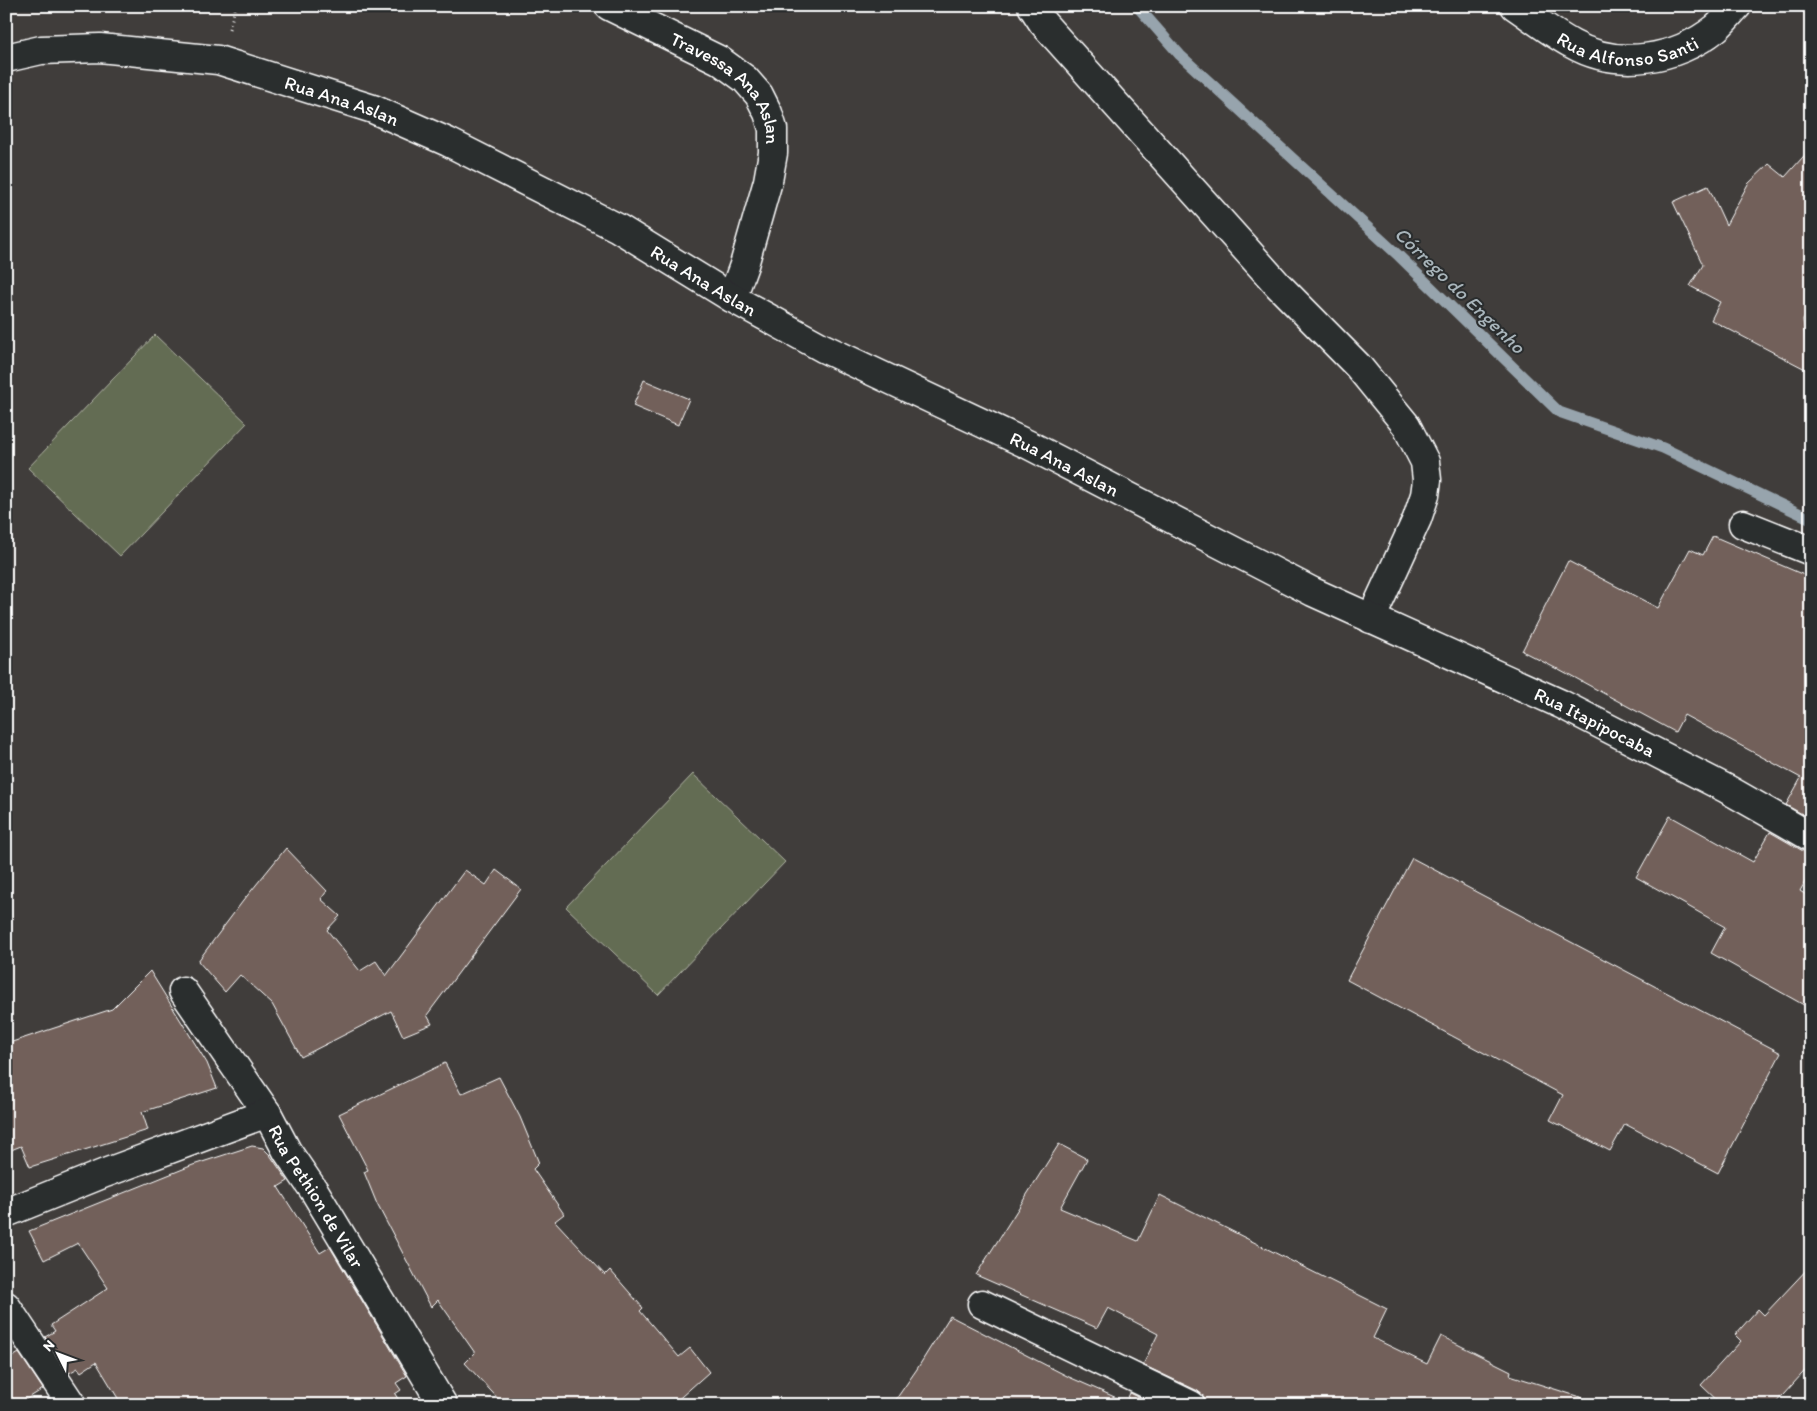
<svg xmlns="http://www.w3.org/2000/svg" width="1817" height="1411" viewBox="0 0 1817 1411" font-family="Itim,sans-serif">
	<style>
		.green { fill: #646c52; stroke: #b2b6a8 }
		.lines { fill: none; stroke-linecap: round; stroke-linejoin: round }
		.stream { stroke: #97a4ad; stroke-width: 11 }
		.building { fill: #72615a; stroke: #fff }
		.street-casing { stroke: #fff; stroke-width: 31 }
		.path { stroke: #fff; stroke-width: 3; stroke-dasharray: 1 4; stroke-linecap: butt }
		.street { stroke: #2a2d2e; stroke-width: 28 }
		.labels { text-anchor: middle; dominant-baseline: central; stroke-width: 4; stroke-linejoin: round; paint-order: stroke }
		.street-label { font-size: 19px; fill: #fff; stroke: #2a2d2e }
		.water-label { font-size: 20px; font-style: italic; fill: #a8b4ba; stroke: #2a2d2e }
	</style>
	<rect width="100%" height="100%" fill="#403d3b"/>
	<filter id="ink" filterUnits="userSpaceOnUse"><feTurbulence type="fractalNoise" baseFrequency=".02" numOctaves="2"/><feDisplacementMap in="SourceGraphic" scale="10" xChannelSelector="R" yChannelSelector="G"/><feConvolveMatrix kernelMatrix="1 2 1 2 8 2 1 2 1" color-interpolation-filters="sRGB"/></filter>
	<g filter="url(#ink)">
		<path class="green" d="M155,335l92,88 -127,133 -92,-88z
			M693,774l92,88 -127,133 -92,-88z"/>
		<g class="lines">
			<path class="stream" d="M1137,6l43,49 219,201 160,156 104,36 148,71"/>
		</g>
		<path class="building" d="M1811,148v160l-8,12 6,51 -98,-51 9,-18 -30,-16 13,-21 -30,-63 35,-16 18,39 22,-41 21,-20 16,13z
			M644,380l45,19 -11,26 -45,-19z
			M1713,536l98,42v241l-25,-14 15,-27 -117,-63 -9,17 -118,-64v1l-35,-18 46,-90 90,47 32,-59 13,6z
			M1670,816l83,46 17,-30 33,19 8,2v18l-11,20 11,7v111l-100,-56 14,-26 -89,-50z
			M286,848l41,43 -6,8 19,17 -13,14 33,41 16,-10 10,15 79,-106 21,15 10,-15 25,19 -94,126 5,9 -29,12 -12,-25 -90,46 -29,-53 -32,-29 -15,17 -27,-31 45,-60z
			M1412,858l369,195 -63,120 -93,-49 -15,27 -60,-31 13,-25 -216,-115z
			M150,971l57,92 10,25 -75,24 6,18 -118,37 -9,-21 -15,6v-108l106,-35z
			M445,1063l16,31 38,-17 21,40 19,46 -6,6 31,45 -9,7 50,54 5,-5 33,38 -3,3 39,46 11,-9 19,24 -37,33h-168l-39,-42 10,-10 -37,-53 -7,7 -54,-103 -13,-32 4,-2 -29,-56z
			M1059,1144l28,15 -27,49 78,33 22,-46 227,114 -14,29 54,26 14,-28 70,35 -1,4 73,23 -1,7h-376l-2,-8 -6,-6 -55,-26 15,-31 -50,-26 -11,20 -121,-53z
			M252,1146l11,2 7,7 18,26 -10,6 42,66 10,-6 77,129 -11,7 5,7 -6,4 7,11h-280l-26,-43 -15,10 -3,-4 -9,5 -24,-36 10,-6 -4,-6 57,-37 -30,-45 -34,17 -15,-29 164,-66z
			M1811,1265v99l-37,41h-52l-21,-20 40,-44 -6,-6 23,-26 6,6z
			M950,1316l119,61 57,25 4,-9 25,12h-263l25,-36z
			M19,1353l24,36 -26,16h-11v-44z"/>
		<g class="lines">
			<g class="street-casing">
				<g id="street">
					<path id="s1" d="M609,6l110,54 26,19 14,16 9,18 5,16v24l-5,28 -24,84 -12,33"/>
					<path d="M1032,6l11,17 235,262 80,81 48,59 19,37 2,18 -2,15 -8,24 -46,100"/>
					<path id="s2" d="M1515,6c19,13 37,27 57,38 46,26 104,16 144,-16 7,-6 14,-15 21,-22"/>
					<path id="s3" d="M6,58l35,-8 59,-2 118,12 155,49 75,33 170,86 114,70 91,50 206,97 284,147 248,112 166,85 84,48"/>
					<path d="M1743,524l68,27"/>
					<path id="s4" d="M183,991l84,122 20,38 28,41 128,213"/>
					<path d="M6,1213l99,-40 162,-60"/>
					<path d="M982,1304l209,101"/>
					<path d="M6,1306l66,99"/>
				</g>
			</g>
			<path class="path" d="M229,29l7,-23"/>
			<use href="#street" class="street"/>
		</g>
	</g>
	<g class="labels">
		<g class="street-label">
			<text stroke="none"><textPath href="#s2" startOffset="126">Rua Alfonso Santi</textPath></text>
			<text stroke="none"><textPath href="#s1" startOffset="149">Travessa Ana Aslan</textPath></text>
			<text stroke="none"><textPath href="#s3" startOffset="344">Rua Ana Aslan</textPath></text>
			<text stroke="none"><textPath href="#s3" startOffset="749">Rua Ana Aslan</textPath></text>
			<text stroke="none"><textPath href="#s3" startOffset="1154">Rua Ana Aslan</textPath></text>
			<text stroke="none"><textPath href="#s3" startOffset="1744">Rua Itapipocaba</textPath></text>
			<text stroke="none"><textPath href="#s4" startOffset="245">Rua Pethion de Vilar</textPath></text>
		</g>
		<g class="water-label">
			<text transform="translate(1460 290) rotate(44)">Córrego do Engenho</text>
		</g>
	</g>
	<rect width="1817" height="1411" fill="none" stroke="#2a2d2e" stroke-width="25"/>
	<rect x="12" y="12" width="1792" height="1386" fill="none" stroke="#fff" stroke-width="2" filter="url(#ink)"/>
	<g transform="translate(58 1354) rotate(312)" stroke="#2a2d2e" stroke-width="4" paint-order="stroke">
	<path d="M0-4L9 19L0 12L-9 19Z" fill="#ffffff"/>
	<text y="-8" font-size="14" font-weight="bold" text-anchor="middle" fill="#ffffff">N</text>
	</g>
</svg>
